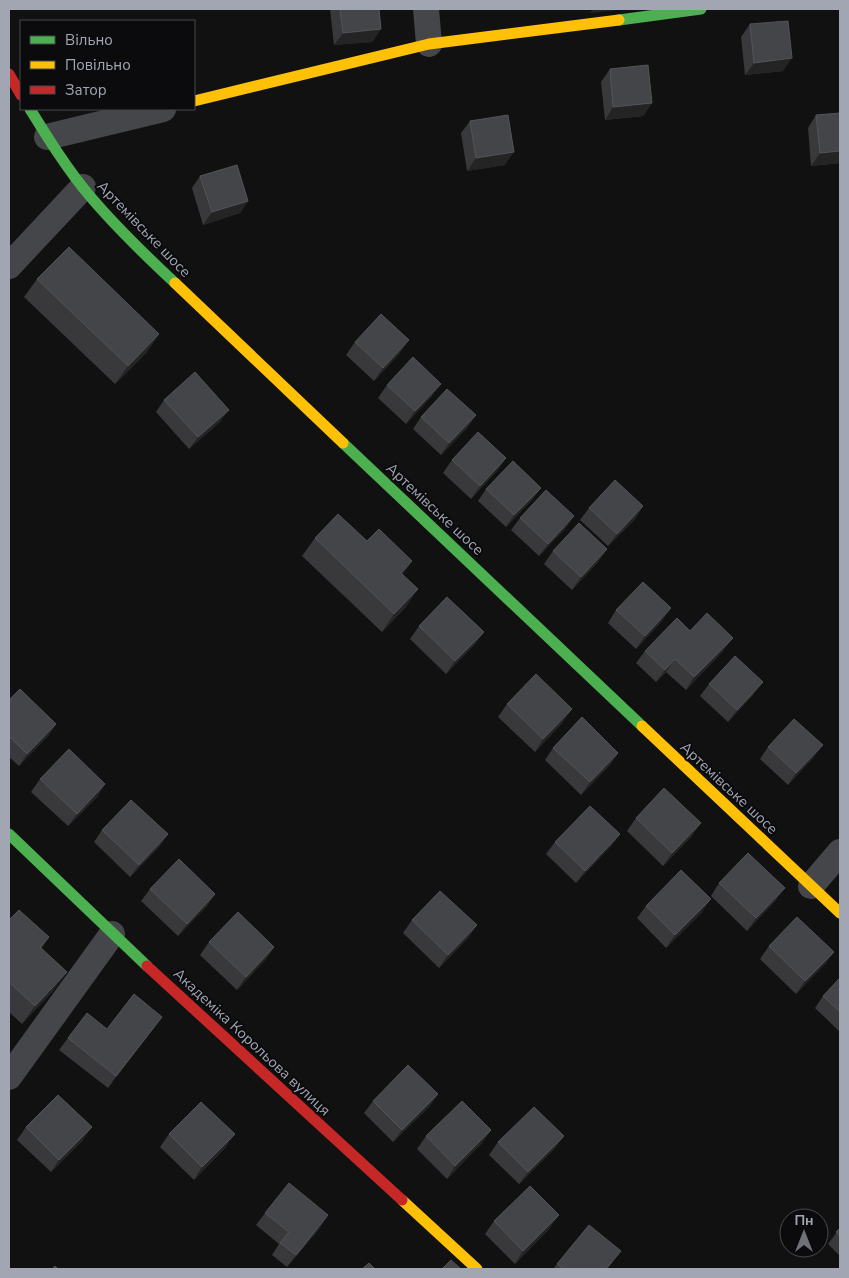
<svg xmlns="http://www.w3.org/2000/svg" width="849" height="1278" viewBox="0 0 849 1278" font-family="'Nunito Sans',sans-serif">
	<style>
		.lines { fill: none; stroke-linecap: round; stroke-linejoin: round }
		.street { stroke: #454649; stroke-width: 26 }
		.fast { stroke: #4caf50; stroke-width: 11 }
		.slow { stroke: #ffc107; stroke-width: 11 }
		.jam { stroke: #c62828; stroke-width: 11 }
		.wall { fill: #39393c }
		.shaded-wall { fill: #242425 }
		.building { fill: #444549; stroke: #535459 }
		.labels { text-anchor: middle; dominant-baseline: central; stroke-width: 4; stroke-linejoin: round; paint-order: stroke }
		.street-label { font-size: 15px; fill: #a2a6b2; stroke: #0b0b0d }
	</style>
	<rect width="100%" height="100%" fill="#111"/>
	<g class="lines">
		<path class="street" d="M426,9l3,35
			M47,137l116,-28
			M9,266l74,-79
			M811,886l29,-34
			M9,1077l103,-143"/>
		<path class="fast" d="M619,20l82,-11
			M30,109c18,29 37,60 59,86 26,31 56,60 86,88
			M343,443l299,283
			M9,834l138,132"/>
		<path class="slow" d="M194,101l235,-57 190,-24
			M175,283l168,160
			M642,726l198,187
			M402,1200l75,69"/>
		<path class="jam" d="M9,74l12,21
			M147,966l255,234"/>
	</g>
	<path class="wall" d="M330,9h49l2,20 -9,13 -38,3z
		M750,24l33,47 -38,4 -4,-38z
		M610,69l42,34 -9,13 -38,4 -4,-38z
		M816,115l24,48 -29,3 -3,-38z
		M470,121l35,44 -38,6 -6,-38z
		M200,176l48,25 -8,12 -37,12 -11,-37z
		M37,279l122,55 -12,18 -32,32 -91,-87z
		M355,342l45,11 -26,28 -28,-26z
		M387,385l45,11 -26,28 -28,-26z
		M164,400l56,22 -31,27 -33,-37z
		M476,415l-9,13 -26,27 -28,-26 8,-12z
		M506,458l-9,13 -26,28 -28,-26 9,-13z
		M541,488l-9,12 -26,27 -28,-26 8,-12z
		M643,506l-8,13 -27,27 -28,-26 9,-12z
		M520,518l45,11 -26,27 -28,-26z
		M315,538l52,3 36,33 3,33 -24,25 -80,-76z
		M607,549l-9,13 -26,28 -28,-26 9,-13z
		M616,610l46,11 -26,28 -28,-26z
		M419,626l65,6 -9,12 -29,30 -36,-35z
		M690,631l34,19 -38,40 -20,-18 -10,10 -20,-19 9,-12z
		M709,684l45,10 -26,28 -28,-26z
		M9,700l47,24 -8,12 -29,30 -10,-9z
		M507,704l56,18 -28,30 -37,-35z
		M768,747l46,10 -26,28 -28,-26z
		M553,748l65,5 -8,12 -29,30 -36,-35z
		M40,779l65,5 -8,13 -29,29 -37,-34z
		M636,818l56,18 -29,30 -36,-35z
		M102,830l66,4 -9,13 -29,30 -36,-35z
		M620,834l-9,12 -35,37 -30,-29 9,-12z
		M719,883l57,17 -29,31 -36,-35z
		M150,889l65,5 -8,12 -29,30 -37,-35z
		M646,906l56,6 -36,36 -29,-30z
		M9,918l40,19 -8,12 13,41 -32,34 -13,-12z
		M412,920l65,5 -9,13 -29,30 -36,-35z
		M209,942l65,5 -8,12 -29,31 -37,-35z
		M769,946l65,6 -9,12 -29,30 -36,-35z
		M840,978v54l-25,-24 8,-12z
		M107,1029h46l-45,59 -49,-38 9,-12z
		M438,1094l-9,13 -36,35 -29,-29 9,-12z
		M26,1127l57,13 -32,32 -34,-32z
		M491,1130l-9,13 -35,36 -30,-30 9,-13z
		M169,1134l57,13 -32,33 -34,-33z
		M564,1136l-9,12 -36,36 -30,-29 9,-13z
		M265,1213l55,15 -33,39 -15,-12 7,-11 -23,-19z
		M494,1221l56,7 -35,36 -30,-30z
		M840,1228v28l-12,-12z
		M612,1263l-5,6h-54l4,-5z"/>
	<path class="shaded-wall" d="M593,9h36l-39,4z
		M381,29l-9,13 -38,3 9,-12z
		M792,58l-9,13 -38,4 9,-12z
		M652,103l-9,13 -38,4 8,-13z
		M840,151v12l-29,3 9,-13z
		M514,152l-9,13 -38,6 9,-13z
		M248,201l-8,12 -37,12 9,-13z
		M159,334l-12,18 -32,32 13,-18z
		M409,340l-9,13 -26,28 9,-13z
		M441,384l-9,12 -26,28 9,-13z
		M229,410l-9,12 -31,27 9,-12z
		M476,415l-9,13 -26,27 8,-12z
		M506,458l-9,13 -26,28 9,-13z
		M541,488l-9,12 -26,27 8,-12z
		M643,506l-8,13 -27,27 9,-12z
		M574,516l-9,13 -26,27 9,-12z
		M607,549l-9,13 -26,28 9,-13z
		M412,561l-12,18 1,-6z
		M418,589l-12,18 -24,25 12,-18z
		M671,608l-9,13 -26,28 9,-13z
		M484,632l-9,12 -29,30 9,-13z
		M733,638l-9,12 -38,40 8,-13z
		M675,659l-9,13 -10,10 9,-12z
		M763,682l-9,12 -26,28 9,-12z
		M572,709l-9,13 -28,30 8,-13z
		M56,724l-8,12 -29,30 8,-12z
		M823,745l-9,12 -26,28 8,-12z
		M618,753l-8,12 -29,30 9,-13z
		M105,784l-8,13 -29,29 9,-12z
		M701,823l-9,13 -29,30 9,-13z
		M168,834l-9,13 -29,30 9,-12z
		M620,834l-9,12 -35,37 9,-12z
		M785,888l-9,12 -29,31 9,-13z
		M215,894l-8,12 -29,30 9,-12z
		M711,899l-9,13 -36,36 9,-13z
		M477,925l-9,13 -29,30 9,-13z
		M274,947l-8,12 -29,31 9,-13z
		M834,952l-9,12 -29,30 9,-13z
		M67,972l-13,18 -32,34 13,-18z
		M162,1017l-9,12 -45,59 8,-12z
		M438,1094l-9,13 -36,35 9,-12z
		M92,1127l-9,13 -32,32 8,-12z
		M491,1130l-9,13 -35,36 8,-13z
		M235,1134l-9,13 -32,33 8,-13z
		M564,1136l-9,12 -36,36 9,-12z
		M328,1215l-8,13 -33,39 9,-12z
		M559,1215l-9,13 -35,36 8,-13z
		M621,1251l-14,18h-1z"/>
	<path class="building" d="M340,9h39l2,20 -38,4z
		M788,21l4,37 -38,5 -4,-39z
		M648,65l4,38 -39,4 -3,-38z
		M840,113v38l-20,2 -4,-38z
		M508,115l6,37 -38,6 -6,-37z
		M237,165l11,36 -36,11 -12,-36z
		M69,247l90,87 -31,32 -91,-87z
		M381,314l28,26 -26,28 -28,-26z
		M413,357l28,27 -26,27 -28,-26z
		M195,372l34,38 -31,27 -34,-37z
		M447,389l29,26 -27,28 -28,-26z
		M478,432l28,26 -26,28 -28,-26z
		M513,461l28,27 -27,27 -28,-26z
		M615,480l28,26 -26,28 -28,-26z
		M546,490l28,26 -26,28 -28,-26z
		M338,514l29,27 12,-12 33,32 -11,12 17,16 -24,25 -79,-76z
		M579,523l28,26 -26,28 -28,-26z
		M643,582l28,26 -26,28 -29,-26z
		M447,597l37,35 -29,29 -36,-35z
		M707,613l26,25 -39,39 -19,-18 -10,11 -20,-19 32,-33 13,13z
		M735,656l28,26 -26,28 -28,-26z
		M536,674l36,35 -29,30 -36,-35z
		M20,689l36,35 -29,30 -18,-18v-36z
		M582,717l36,36 -28,29 -37,-34z
		M794,719l29,26 -27,28 -28,-26z
		M69,749l36,35 -28,30 -37,-35z
		M664,788l37,35 -29,30 -36,-35z
		M131,800l37,34 -29,31 -37,-35z
		M590,806l30,28 -35,37 -30,-29z
		M748,853l37,35 -29,30 -37,-35z
		M179,859l36,35 -28,30 -37,-35z
		M681,870l30,29 -36,36 -29,-29z
		M440,891l37,34 -29,30 -36,-35z
		M19,910l30,27 -9,10 27,25 -32,34 -26,-24v-64l1,1z
		M238,912l36,35 -28,30 -37,-35z
		M797,917l37,35 -29,29 -36,-35z
		M840,978v34l-17,-16z
		M134,994l28,23 -46,59 -48,-38 19,-25 20,16z
		M408,1065l30,29 -36,36 -29,-29z
		M58,1095l34,32 -33,33 -33,-33z
		M462,1101l29,29 -36,36 -29,-30z
		M201,1102l34,32 -33,33 -33,-33z
		M534,1107l30,29 -36,36 -30,-30z
		M289,1183l39,32 -32,40 -16,-12 9,-11 -24,-19z
		M530,1186l29,29 -36,36 -29,-30z
		M589,1225l32,26 -15,18h-42l-7,-5z
		M840,1228v8l-4,-4z
		M451,1260l10,9h-19z
		M369,1263l6,6h-13z
		M55,1266l3,3h-6z"/>
	<g class="labels">
		<g class="street-label">
			<text transform="translate(144 229) rotate(46)">Артемівське шосе</text>
			<text transform="translate(435 509) rotate(43)">Артемівське шосе</text>
			<text transform="translate(729 788) rotate(43)">Артемівське шосе</text>
			<text transform="translate(252 1042) rotate(43)">Академіка Корольова вулиця</text>
		</g>
	</g>
	<rect width="849" height="1278" fill="none" stroke="#a2a6b2" stroke-width="20"/>
	<rect x="20" y="20" width="175" height="90" fill="#0b0b0d" stroke="#47494f"/>
	<rect x="30" y="36" width="25" height="8" fill="#4caf50" stroke="#47494f"/>
	<text x="65" y="45" font-size="15" fill="#a2a6b2">Вільно</text>
	<rect x="30" y="61" width="25" height="8" fill="#ffc107" stroke="#47494f"/>
	<text x="65" y="70" font-size="15" fill="#a2a6b2">Повільно</text>
	<rect x="30" y="86" width="25" height="8" fill="#c62828" stroke="#47494f"/>
	<text x="65" y="95" font-size="15" fill="#a2a6b2">Затор</text>
	<g transform="translate(804 1233)"><circle r="24" fill="#0b0b0d" stroke="#47494f"/>
	<path d="M0-4L9 19L0 12L-9 19Z" fill="#6f727a"/>
	<text y="-8" font-size="14" font-weight="bold" text-anchor="middle" fill="#a2a6b2">Пн</text>
	</g>
</svg>
